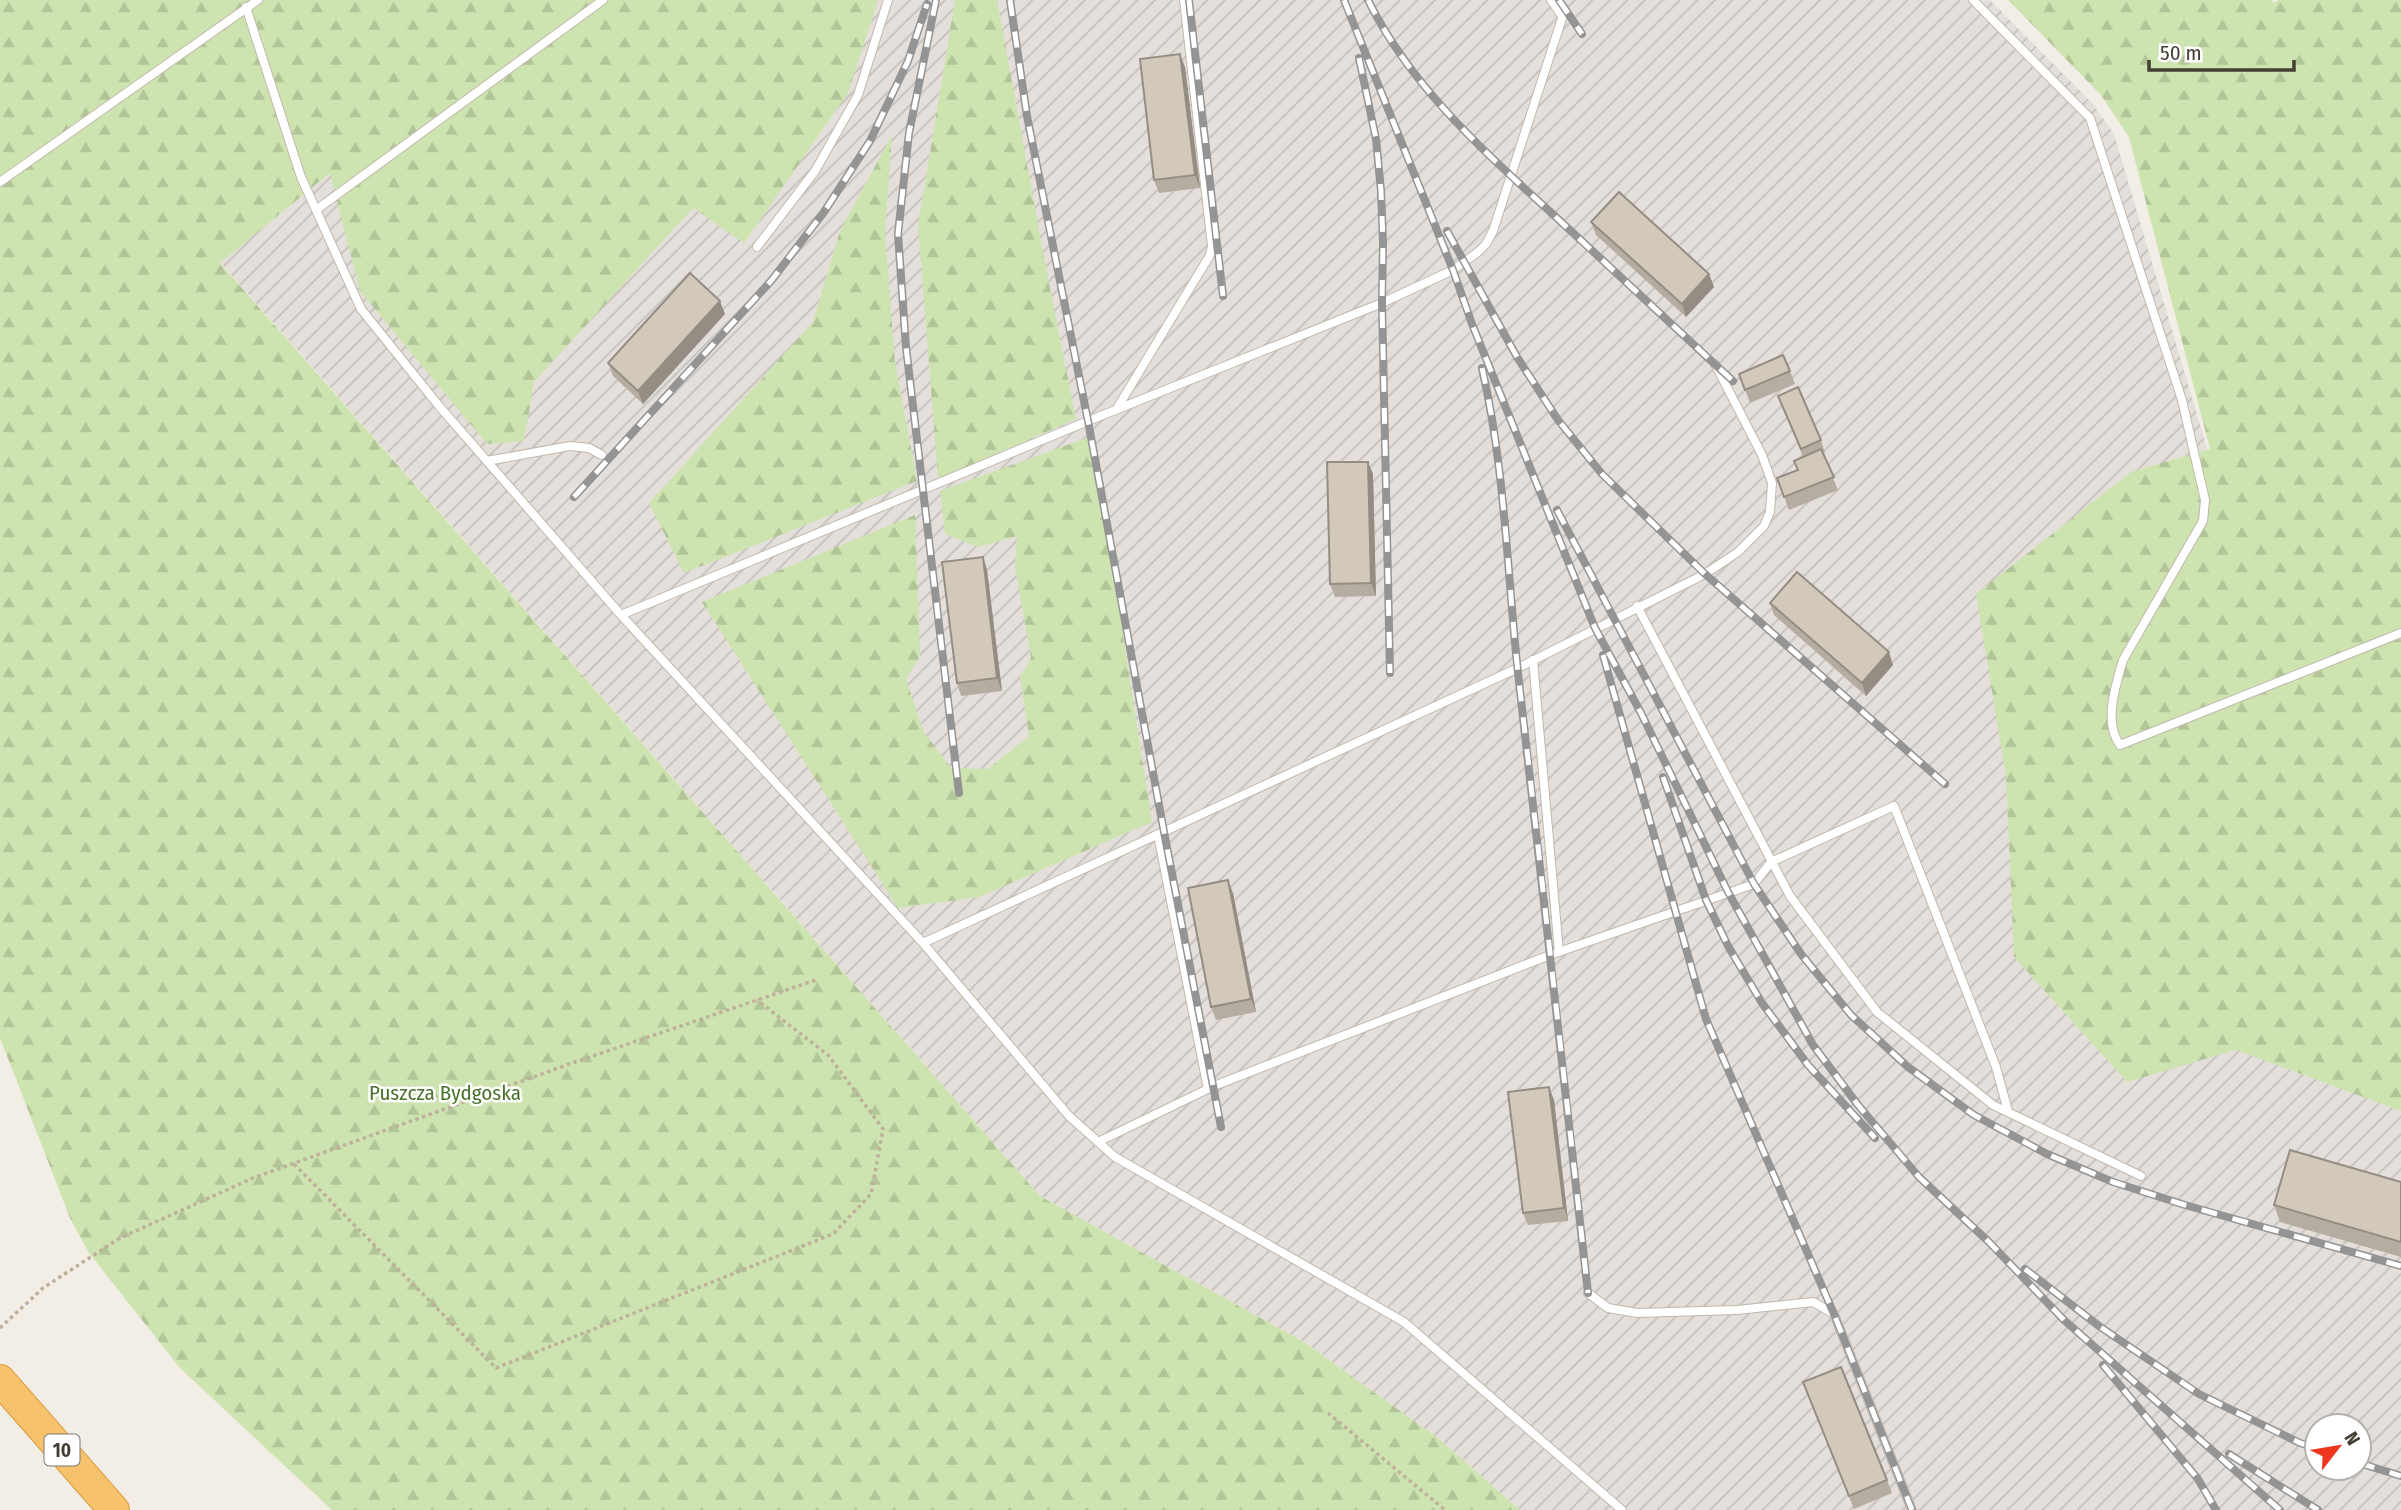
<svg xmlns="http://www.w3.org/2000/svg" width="2401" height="1510" viewBox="0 0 2401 1510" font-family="'Fira Sans Condensed',sans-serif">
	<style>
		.industrial { fill: url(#industrial-furrows); fill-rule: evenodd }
		.forest { fill: url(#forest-firs) }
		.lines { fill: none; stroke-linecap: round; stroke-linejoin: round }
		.lane-casing { stroke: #c0b8ab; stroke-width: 10 }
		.highway-casing { stroke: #d5973c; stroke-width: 32 }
		.path { stroke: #beb09a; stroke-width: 3.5; stroke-dasharray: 3.5 3.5; stroke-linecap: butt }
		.lane { stroke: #fff; stroke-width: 8 }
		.highway { stroke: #f6c36c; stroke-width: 30 }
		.rail-casing { stroke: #949494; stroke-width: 8 }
		.rail { stroke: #fff; stroke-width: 5; stroke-dasharray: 16; stroke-linecap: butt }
		.wall { fill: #b5ada1 }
		.shaded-wall { fill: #948d83 }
		.building { fill: #d3c9bb; stroke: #948d83; stroke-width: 2 }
		.labels { text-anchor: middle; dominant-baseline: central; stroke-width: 5; stroke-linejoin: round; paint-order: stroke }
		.shield { fill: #fff; stroke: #7c7872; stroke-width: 2 }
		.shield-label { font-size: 19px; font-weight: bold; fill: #443e35 }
		.park-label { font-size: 21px; fill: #49722c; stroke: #fff }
	</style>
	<defs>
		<pattern id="industrial-furrows" width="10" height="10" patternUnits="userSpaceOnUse" patternTransform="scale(1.75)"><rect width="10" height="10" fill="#e4dfda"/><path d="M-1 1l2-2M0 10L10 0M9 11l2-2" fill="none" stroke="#c5c0bc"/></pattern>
		<pattern id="forest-firs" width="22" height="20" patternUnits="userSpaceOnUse" patternTransform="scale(1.75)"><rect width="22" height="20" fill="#cee4b0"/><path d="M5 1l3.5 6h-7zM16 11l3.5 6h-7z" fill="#b2c598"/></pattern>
	</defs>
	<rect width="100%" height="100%" fill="#f2ede5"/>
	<path class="industrial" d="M512,0h1478l103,104 21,30 111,375 176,109v892h-881l-82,-72 -134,-96 -264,-146 -820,-934 110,-89zM2317,1426h42v42h-42z"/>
	<path class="forest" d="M0,0h878l-30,93 -104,150 -51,-35 -159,174 -10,59 -37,3 -127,-153 -30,-118 -110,90 820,933 264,146 134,96 82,72h-1188l-152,-142 -91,-115 -19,-35 -70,-180z
		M955,0h42l49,268 30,151 -138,60 -20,-254z
		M2008,0h264l1,3 6,-3h122v1111l-165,-61 -109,32 -113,-125 -8,-180 -30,-183 155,-122 79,-23 -81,-312 -28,-42z
		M892,135l-7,97 10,130 22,119 -233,92 -35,-70 164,-181 27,-91z
		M1092,436l60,386 -173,75 -81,11 -196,-306 213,-87 5,141 -14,23 17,52 28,37 37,1 41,-33 -9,-59 11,-19 -16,-91 2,-31 -39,11 -33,-13 -5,-43z"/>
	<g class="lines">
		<g class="lane-casing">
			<path id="lane" d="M1551,0l11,16
				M1973,0l117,118 92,282 23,100 -2,21 -80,139c-7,24 -20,63 -3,85l281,-112
				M246,7l55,170 60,132 78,97 182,209 302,328 146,173 46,41 289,165 218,188
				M0,182l258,-182
				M316,210l287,-210
				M757,247l58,-76 43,-76 30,-95
				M1116,410l94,-155 2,-9 -28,-246
				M487,461l83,-15 19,2 13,7
				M1637,606l153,290 87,116 116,93 148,71
				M621,615l467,-194 294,-118 71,-33 25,-18 8,-8 7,-13 72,-222
				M1533,660l26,292
				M1158,835l50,254
				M923,943l595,-275 187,-94 33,-22 26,-26 6,-14 2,-29 -10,-28 -47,-91
				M1098,1142l116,-56 336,-131 204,-71 17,-22 123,-56 102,261 12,44
				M1588,1293l20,15 29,5 100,-3 76,-8 21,12 78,196"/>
		</g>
		<g class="highway-casing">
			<path id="highway" d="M0,1380l114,130"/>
		</g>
		<path class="path" d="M294,1164l202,204 337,-134 38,-40 12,-65 -55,-74 -71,-55
			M0,1328l43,-40 77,-50 133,-60 322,-116 241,-82
			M1328,1413l117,97"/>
		<use href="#lane" class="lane"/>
		<use href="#highway" class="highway"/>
		<g class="rail-casing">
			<path id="rail" d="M936,0l-27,133 -11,101 8,113 53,446
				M1010,0l17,116 61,305 76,411 57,295
				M1189,0l34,296
				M1344,0l109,270 19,54 123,304 46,85 87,179 85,153 45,60 61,72 70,65 75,78 216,190
				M1368,0c44,89 118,153 190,219 58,54 117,108 175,162
				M1559,0l23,34
				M1359,58l17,81 5,52 2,51 -1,61 8,370
				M1447,231l70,126 41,63 44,54 103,100 240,210
				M1482,368c23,100 25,203 36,305 24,206 47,413 70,620
				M574,497l197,-216 53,-69 46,-71 38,-80 19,-57
				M1557,510l197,374 47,70 50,61 57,52 66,48 73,39 66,28 72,23 216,61
				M1603,655l103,364 128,295 78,196
				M1663,777l43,123 22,46 34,57 46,62 67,73
				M2025,1269l74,57 100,68 101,49 17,5
				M2103,1365l95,114 18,31
				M2229,1454l89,56
				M2359,1463l42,13"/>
		</g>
		<use href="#rail" class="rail"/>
	</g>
	<path class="wall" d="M1185,67l15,121 -41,5 -5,-13z
		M1591,222l118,52 5,13 -28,30 -90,-82z
		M725,314l-82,90 -30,-28 -5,-13z
		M1790,371l5,13 -45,19 -11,-29z
		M1778,396l43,44 4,13 -2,1 15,36 -49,20 -12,-32 20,-8 -3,-9 9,-4z
		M1373,474l3,122 -41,1 -5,-13z
		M983,557l4,13 15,121 -41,5 -4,-13z
		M1770,603l123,62 -27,31 -92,-81z
		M1233,893l23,119 -40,8 -5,-13z
		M1554,1100l14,121 -40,4 -5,-12z
		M2401,1182v75l-121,-35 -6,-17z
		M1808,1395l79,85 5,13 -38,16z"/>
	<path class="shaded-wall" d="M1180,54l5,13 15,121 -5,-13z
		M1709,274l5,13 -28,30 -4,-13z
		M720,301l5,13 -82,90 -5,-13z
		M1368,462l5,12 3,122 -5,-13z
		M983,557l4,13 15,121 -5,-13z
		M1889,652l4,13 -27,31 -4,-13z
		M1228,880l5,13 23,119 -5,-13z
		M1549,1087l5,13 14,121 -4,-13z"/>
	<path class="building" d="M1180,54l15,121 -41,5 -14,-121z
		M1619,192l90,82 -27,30 -91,-82z
		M690,273l30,28 -82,90 -30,-28z
		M1783,355l7,16 -45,19 -6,-16z
		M1798,387l23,53 -20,9 -23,-53z
		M1821,449l13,28 -50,20 -7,-19 21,-8 -4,-9z
		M1327,462h41l3,121 -41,1z
		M983,557l14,121 -40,5 -15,-121z
		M1797,572l92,80 -27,31 -92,-80z
		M1228,880l23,119 -40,8 -23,-119z
		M1549,1087l15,121 -41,5 -15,-121z
		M2290,1150l111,32v60l-127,-37z
		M1841,1367l46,113 -38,16 -46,-114z"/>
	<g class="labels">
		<rect class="shield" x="44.5" y="1434.5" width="35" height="31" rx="5"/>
		<g class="shield-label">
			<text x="62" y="1450">10</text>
		</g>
		<g class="park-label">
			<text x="445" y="1093">Puszcza Bydgoska</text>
		</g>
	</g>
	<g transform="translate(2338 1447) rotate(59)"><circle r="33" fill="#ffffff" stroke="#b4b2ae" stroke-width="2"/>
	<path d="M0-5L12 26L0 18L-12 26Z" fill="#ef371f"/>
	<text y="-10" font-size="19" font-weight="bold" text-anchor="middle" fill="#443e35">N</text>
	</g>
	<path d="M2149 60v10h145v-10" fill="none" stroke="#443e35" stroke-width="3.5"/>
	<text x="2160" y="60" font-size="21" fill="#443e35" stroke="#ffffff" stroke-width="5" paint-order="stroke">50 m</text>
</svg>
